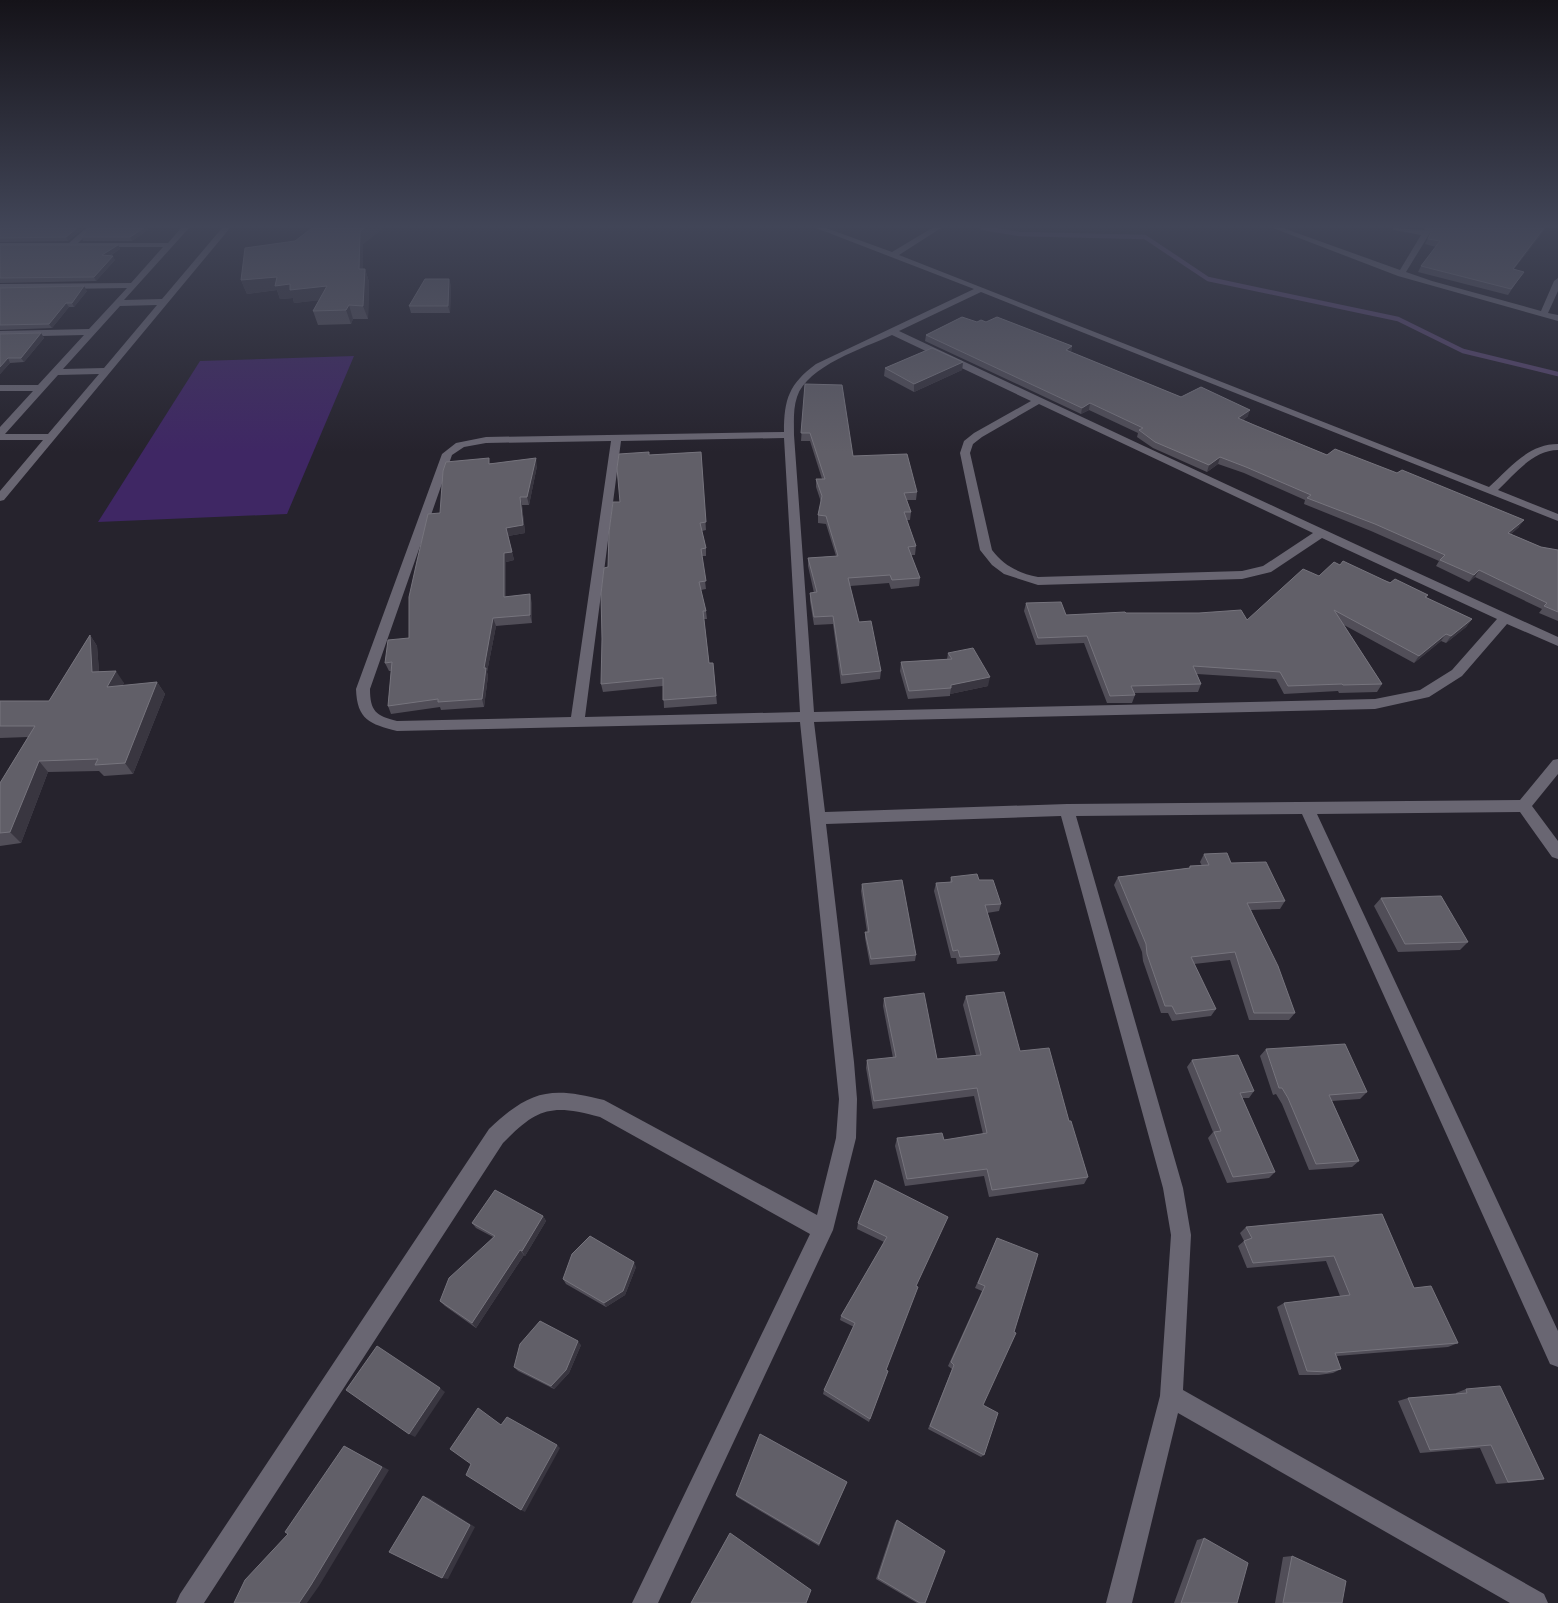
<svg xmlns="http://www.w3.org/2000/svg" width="1558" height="1603" viewBox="0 0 1558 1603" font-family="'DM Sans',sans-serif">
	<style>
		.green { fill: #3f2764 }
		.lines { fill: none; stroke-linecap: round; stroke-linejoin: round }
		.stream { stroke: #56456b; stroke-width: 4.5 }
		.minor { fill: #696672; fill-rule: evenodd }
		.wall { fill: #514e58 }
		.shaded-wall { fill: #393640 }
		.building { fill: #615f68; stroke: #76747d }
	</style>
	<rect width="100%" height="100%" fill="#26232d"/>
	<path class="green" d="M354,356l-67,158 -189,8 102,-161z"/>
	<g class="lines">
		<path class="stream" d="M983,228l36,6 126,3 63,42 190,40 65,32 95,23"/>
		<path class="minor" d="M86,228h8l-16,15h90l13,-15h8l-65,72 38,-1 60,-71h8l-226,272 -4,1v-10l43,-51h-43v-13l33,-36h-33v-6h38l46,-50 -84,2v-6l89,-2 38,-41 -127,2v-6l131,-1 32,-36h-163v-4h69zM157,305l-53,63 -41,1 57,-63zM99,374l-51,60h-43l53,-59z
			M816,228h10l66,24 40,-24h9l-42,27 590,232c21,-19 39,-43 69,-43v6c-25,0 -43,24 -60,40l60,24v7l-577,-229 -82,39c219,103 439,206 659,306v9l-51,-22 -45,52 -33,21 -54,12 -561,13 11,90 242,-8 453,-4 33,-40 5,-1v15l-26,32 26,35v18l-6,-2 -32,-45 -203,2 241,517v36l-8,-3 -248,-550 -226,2 107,372 8,47 -8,155 361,204 4,9h-38l-332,-190 -46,190h-26l54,-207 11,-161 -8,-47 -102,-372 -235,8 28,238 3,37 -1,39 -23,92 -175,373h-26l178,-369 -210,-117c-48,-13 -62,-10 -97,26l-299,460h-28l4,-9 309,-465c41,-39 61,-43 115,-29l213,115 19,-77 3,-39 -39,-377 -403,9c-27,-7 -40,-11 -41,-42l86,-235 14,-11 30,-6 298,-5c0,-33 5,-48 32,-68l158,-75zM892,335l139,66 -57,32 -10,8 -4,12 20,97 12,15 12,9 34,11 204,-6 29,-7 51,-34 175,81 -45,51 -32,20 -45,9 -561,13 -20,-277c0,-13 -1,-26 3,-38 10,-31 67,-49 95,-62zM1039,404l274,129 -50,33 -21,5 -204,6c-19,-4 -34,-11 -46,-27l-22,-97 3,-9 9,-7zM784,438l16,274 -215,5 36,-276zM611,441l-40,276 -174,4c-21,-5 -27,-10 -27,-32l82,-234 12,-8 22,-4z
			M1273,228h10l117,42 21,-35 -27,-5 -1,-2 31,2 1,-2h8l-27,44 26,9 109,30 13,-30 4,-3v13l-10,22 10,2v6l-160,-45z"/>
	</g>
	<path class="wall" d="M0,228h84l-16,13 -68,1z
		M90,228h60l-4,3 -14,10h-49l-2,-4z
		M1433,228h113l-32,41 10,3 -4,5 -12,18 -90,-23 3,-6 15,-19 -11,-3z
		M382,229l-19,15v25h2l4,13 -1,37h-15l-2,5 -33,1 -5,-14 6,-11 -25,3 -1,-5 -13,1 -3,-9 -30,4 -6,-14z
		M0,245h118l2,4 -10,7 5,4 -19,21 -96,2z
		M451,285l-1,28h-39l-2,-7z
		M0,288l87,3 -13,16h-5l-17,21 -52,2z
		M977,322l95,24 -1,6 110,45 67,19 -5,4 84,35 192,72 -8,7 30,13 17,3v71l-19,-8 3,-4 -67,-32 -6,5 -33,-16 3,-5 -68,-30 -67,-27 1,-4 -61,-27 -26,-9 -11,8 -54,-24 -16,-11 1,-4 -49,-23 -8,4 -156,-73 1,-6z
		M41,333l3,5 -20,24 -14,1 -10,11v-40z
		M963,362l-1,8 -48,22 -30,-16 1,-8z
		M805,384l48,72 64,36 -1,8h-9l4,12 -1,8h-3l9,26 -1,9h-4l9,23 -1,8 -28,3 -2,-6 -39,3 9,36 22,49 -1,8 -39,5 -8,-60 -19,1 -4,-24v-8h4l-6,-27v-8l28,-2 -10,-32 -8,-1v-8l3,-13 -5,-15v-8h6l-12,-38h-9z
		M701,452l5,78 -4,1 4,17v8h-4l4,33 -5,1 5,21 1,8h-3l5,44h4l4,41 -53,4 -1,-22 -60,6 -2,-8 7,-117 12,-65 29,-47z
		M490,463l47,3 -8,39h-7l3,28 -17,3 6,24 -8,2v34l26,7v20l-36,3 -9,46 1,4 -4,31 -43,3 -1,-3 -49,7 -3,-8 3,-35h-2l-4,-8 24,-25 31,-125z
		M1340,565l88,30 -2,3 46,21 -6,8 -20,16 -5,-2 -27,22 -70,-38 38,59 -5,8 -38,1 -1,-2 -54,3 -8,-15 -79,-5 4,10 -3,8 -64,1 1,2 -3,8h-25l-23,-60 -48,2 -12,-34 2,-8 40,12 60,-2 121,7 72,-44z
		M90,635l7,11 2,26 25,11 -2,3 35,-4 8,12 -32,80 -29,2 -5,-5 -51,1 -27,71 -21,3v-63l28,-46 -28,1v-37h49z
		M948,653l40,33 -38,8v2l-42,3 -8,-28 1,-9 46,-3z
		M1204,854l27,9 54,38 -5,8 -29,1 44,103 -6,7h-40l-19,-60 -36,4 22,45 -5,7 -39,5 -4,-8h-7l-18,-52 -1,-9 -28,-67 4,-8 71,-9 1,-2h12l-2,-4z
		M951,877l28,3 22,24 -2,7 -12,2 13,41 -3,7 -40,3 -1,-6h-5l-17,-67 2,-8 14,-1z
		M862,884l54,71 -1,6 -45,4 -5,-27v-6h2l-6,-41z
		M1381,898l87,44 -8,8 -62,2 -24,-46z
		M966,996l54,55 49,70 19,56 -4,7 -95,13 -5,-21 -79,10 -10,-40 2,-8 47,2 39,-6 -9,-38 -101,13 -7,-41 1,-8 26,-2 -10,-52 1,-8 53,61 39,-4 -13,-50z
		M1266,1049l101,43 -7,7 -28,2 27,60 -7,6 -43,3 -27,-66 -6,-10 -3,1 -13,-39z
		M1192,1060l62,31 -5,7h-7l33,74 -6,6 -42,5 -19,-45 5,-6 -26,-65z
		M875,1180l41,106 -30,84 2,1 -19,51 -46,-28 1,-4 30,-63 -14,-7 1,-4 43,-74 -27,-13 1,-6z
		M1382,1214l32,74 44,55 -10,4 -111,9 4,13 -8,4 -14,2h-20l-22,-68 7,-4 56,-7 -14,-35 -79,7 -9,-22 6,-5 -4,-8 6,-6z
		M543,1216l3,5 -21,35 -1,-1 -48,73 -31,-22 -5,-5 53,-64 -17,-9 -4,-5z
		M997,1238l-14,167 1,50 -3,2 -53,-28 24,-60 -4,-3 34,-75 -7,-3z
		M636,1267l-11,28 -19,12 -40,-23 -3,-5z
		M581,1345l-12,28 -15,16 -36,-18 -4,-4z
		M1466,1389l78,90 -12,2 -36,3 -16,-36 -60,5 -22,-52 10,-3 48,-4v-1z
		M847,1482l-28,64 -82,-49 -1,-2z
		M897,1520l28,83h-8l-41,-24 19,-57z
		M1204,1538l33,65h-63l23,-63z
		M1292,1556l50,47h-67l8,-46z"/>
	<path class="shaded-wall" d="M77,228h7l-16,13 -2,-4z
		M144,228h6l-4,3 -14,10 -2,-4z
		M364,228h18v1l-19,15v38l-4,-13 1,-37z
		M1544,228h2l-37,47 4,-6z
		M118,245l2,4 -16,10 -2,-4z
		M113,256l2,4 -19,21 -2,-4z
		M365,269l4,13 -1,37 -5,-13z
		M277,277l13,7 37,2 4,13 -37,4 -1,-5 -13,1 -3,-9 -30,4 -6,-14z
		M449,279l2,6 -1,28 -2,-7z
		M84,286l3,5 -13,16 -2,-4z
		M66,303l3,4 -17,21 -3,-4z
		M349,305l4,14 -2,5 -5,-14z
		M41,333l3,5 -20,24 -3,-4z
		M1072,346l-1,6 -5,-2z
		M8,358l2,5 -10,11v-7z
		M963,362l-1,8 -48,22v-8z
		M1090,403l-1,7 -8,4 1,-6z
		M1250,410l-2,6 -12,9 2,-7z
		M1220,457l-2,7 -11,8 2,-7z
		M536,458l1,8 -8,39 -2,-8z
		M520,497l2,8 3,28 -17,3 6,24 -8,2v43l-2,-8v-44l2,-25z
		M1524,520l-5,7 -15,13 4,-7z
		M1479,570l-4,7 -6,5 5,-7z
		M530,594l2,9v20l-2,-8z
		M493,618l3,8 -9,46 1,4 -4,31 -2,-8 2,-31z
		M1472,619l-6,8 -20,16 5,-7z
		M1446,634l-5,7 -27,22 5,-7z
		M90,635l7,11 3,37 -8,-11z
		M116,671l8,12 -9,15 -8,-11z
		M990,677l-2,9 -38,8 1,-6v-3z
		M157,682l8,12 -32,80 -8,-11z
		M39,761l9,11 -27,71 -11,-11z
		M543,1216l3,5 -21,35 -3,-5z
		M520,1250l4,5 -48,73 -4,-5z
		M634,1262l2,5 -11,28 -19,12 -2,-4z
		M578,1341l3,4 -12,28 -15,16 -3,-3z
		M440,1388l5,4 -30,45 -6,-3z
		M557,1445l3,3 -35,64 -4,-2z
		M344,1446l6,3 39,21 -70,116 -12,17h-8z
		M423,1496l6,2 46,29 -27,52 -6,-1z"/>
	<path class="building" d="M0,228h77l-11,9 -66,1z
		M90,228h54l-14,9h-49z
		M312,228h52l-4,4 -1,37h6l-2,37 -14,-1 -3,5 -33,1 14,-25 -37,4v-6l-15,2 2,-9 -36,3 4,-32 50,-7z
		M1433,228h111l-31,41 11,3 -13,17 -90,-23 19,-25 -12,-2z
		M0,245h118l-16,10 11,1 -19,21 -94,1z
		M425,279h24l-1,27h-39z
		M84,286l-12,17h-6l-17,21 -49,1v-37z
		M962,317l15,5 4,-2 5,2 11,-5 75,29 -6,4 115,47 20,-10 49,23 -12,8 16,7 73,30 8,-6 62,24 5,-3 122,50 -16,13 33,14 17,3v62l-14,-6 3,-3 -68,-33 -5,5 -34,-15 5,-5 -70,-31 -68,-26 4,-3 -65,-28 -26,-10 -11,8 -54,-23 -16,-12 4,-2 -53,-25 -8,5 -156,-73z
		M41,333l-20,25h-13l-8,9v-33z
		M932,348l31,14 -49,22 -29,-16z
		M805,384l37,1 11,71 54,-2 10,38 -13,1 7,19h-7l12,34 -8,1 12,31 -28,2 -2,-5 -42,3 11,44 12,-1 10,50 -39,4 -9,-59 -19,1 -4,-24 7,-1 -9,-34 30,-2 -12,-40 -8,-1 4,-19 -6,-17h9l-15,-46h-9z
		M649,452v3l52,-3 5,70 -6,1 6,25 -5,1 5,32 -7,1 7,29h-3l6,52h4l3,33 -53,4v-22l-62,6 1,-45 -1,-45 3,-26 4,-1 1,-35 4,-30h7l-3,-34 2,-14z
		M489,458v6l47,-6 -9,39h-7l3,28 -17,3 6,24 -8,1v44l26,-3v21l-37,3 -9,50h2l-4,31 -44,3v-3l-50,7 4,-44 -7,1 3,-23 21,-2v-41l8,-36 11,-47 12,-1 3,-42 3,-9z
		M1343,561l47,22 5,-4 33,16 -3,2 47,22 -21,17 -5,-2 -27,22 -85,-46 48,74 -39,1 -1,-1 -54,2 -8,-14 -87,-6 8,18 -70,2 4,9 -25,1 -23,-60 -49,2 -12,-35 35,-1 5,13 59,-3 1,1h73l42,-3 6,10 56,-51 16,7 15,-14 6,3z
		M90,635l2,37 24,-1 -9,16 50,-5 -32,81 -30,2 3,-6 -59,2 -29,71 -10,1v-50l35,-57h-35v-25h49z
		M973,648l17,29 -39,8v3l-42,3 -8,-29 51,-3 -4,-6z
		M1227,853l4,10 35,-1 19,39 -38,2 31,63 17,47h-41l-19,-61 -44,5 25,52 -40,5 -4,-8h-7l-18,-52 -1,-10 -28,-67 72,-9v-2l19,-1 -5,-11z
		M977,874l2,6h14l8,24 -16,1 15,49 -40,3 -2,-7 -5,1 -17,-68 16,-1 -1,-5z
		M902,880l14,75 -45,4 -6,-27h4l-7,-48z
		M1441,896l27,46 -63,2 -24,-46z
		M1004,992l16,59 29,-3 20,73h2l17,56 -96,13 -5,-21 -80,10 -10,-41 45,-5 2,7 43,-7 -10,-45 -103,13 -7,-41 29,-3 -12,-59 40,-5 13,66 44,-4 -15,-59z
		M1345,1044l22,48 -38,3 30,66 -43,3 -28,-66 -6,-10h-3l-13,-39z
		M1238,1055l16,36 -14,2 35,79 -42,5 -19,-45 7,-1 -29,-71z
		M875,1180l73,37 -32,69 2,1 -32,83 2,1 -18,48 -46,-29 31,-67 -14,-7 46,-79 -29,-14z
		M495,1190l48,26 -21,35 -2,-1 -48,73 -32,-22 9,-23 46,-42 -23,-13z
		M1382,1214l32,74 17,-2 27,57 -123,10 6,16 -14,3 -20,-1 -23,-68 66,-8 -16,-39 -81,7 -9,-22 8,-3 -6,-11z
		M590,1236l44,26 -11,29 -19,12 -41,-24 9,-25z
		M997,1238l41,16 -24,78 2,1 -33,72 15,8 -14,42 -54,-29 24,-61 -3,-3 34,-76 -7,-3z
		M540,1321l38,20 -12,29 -15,16 -37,-19 6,-23z
		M377,1346l63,42 -31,46 -63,-44z
		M1500,1386l44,93 -36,3 -17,-37 -61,5 -22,-52 59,-5 -1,-4z
		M478,1408l23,17 6,-8 50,28 -36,65 -55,-35 5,-11 -21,-15z
		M760,1434l87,48 -28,62 -83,-49z
		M344,1446l38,21 -71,118 -12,18h-65l11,-23 43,-46 -3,-2z
		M423,1496l47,29 -28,53 -53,-26z
		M897,1520l48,31 -20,52h-5l-42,-25z
		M730,1533l81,57 -5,13h-115z
		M1204,1538l44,25 -11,40h-56z
		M1292,1556l54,25 -4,22h-59z"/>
	<linearGradient id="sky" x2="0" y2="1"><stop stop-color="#151319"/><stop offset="0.5" stop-color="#414557"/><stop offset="1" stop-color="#414557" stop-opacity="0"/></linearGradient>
	<rect width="1558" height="452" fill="url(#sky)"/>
</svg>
